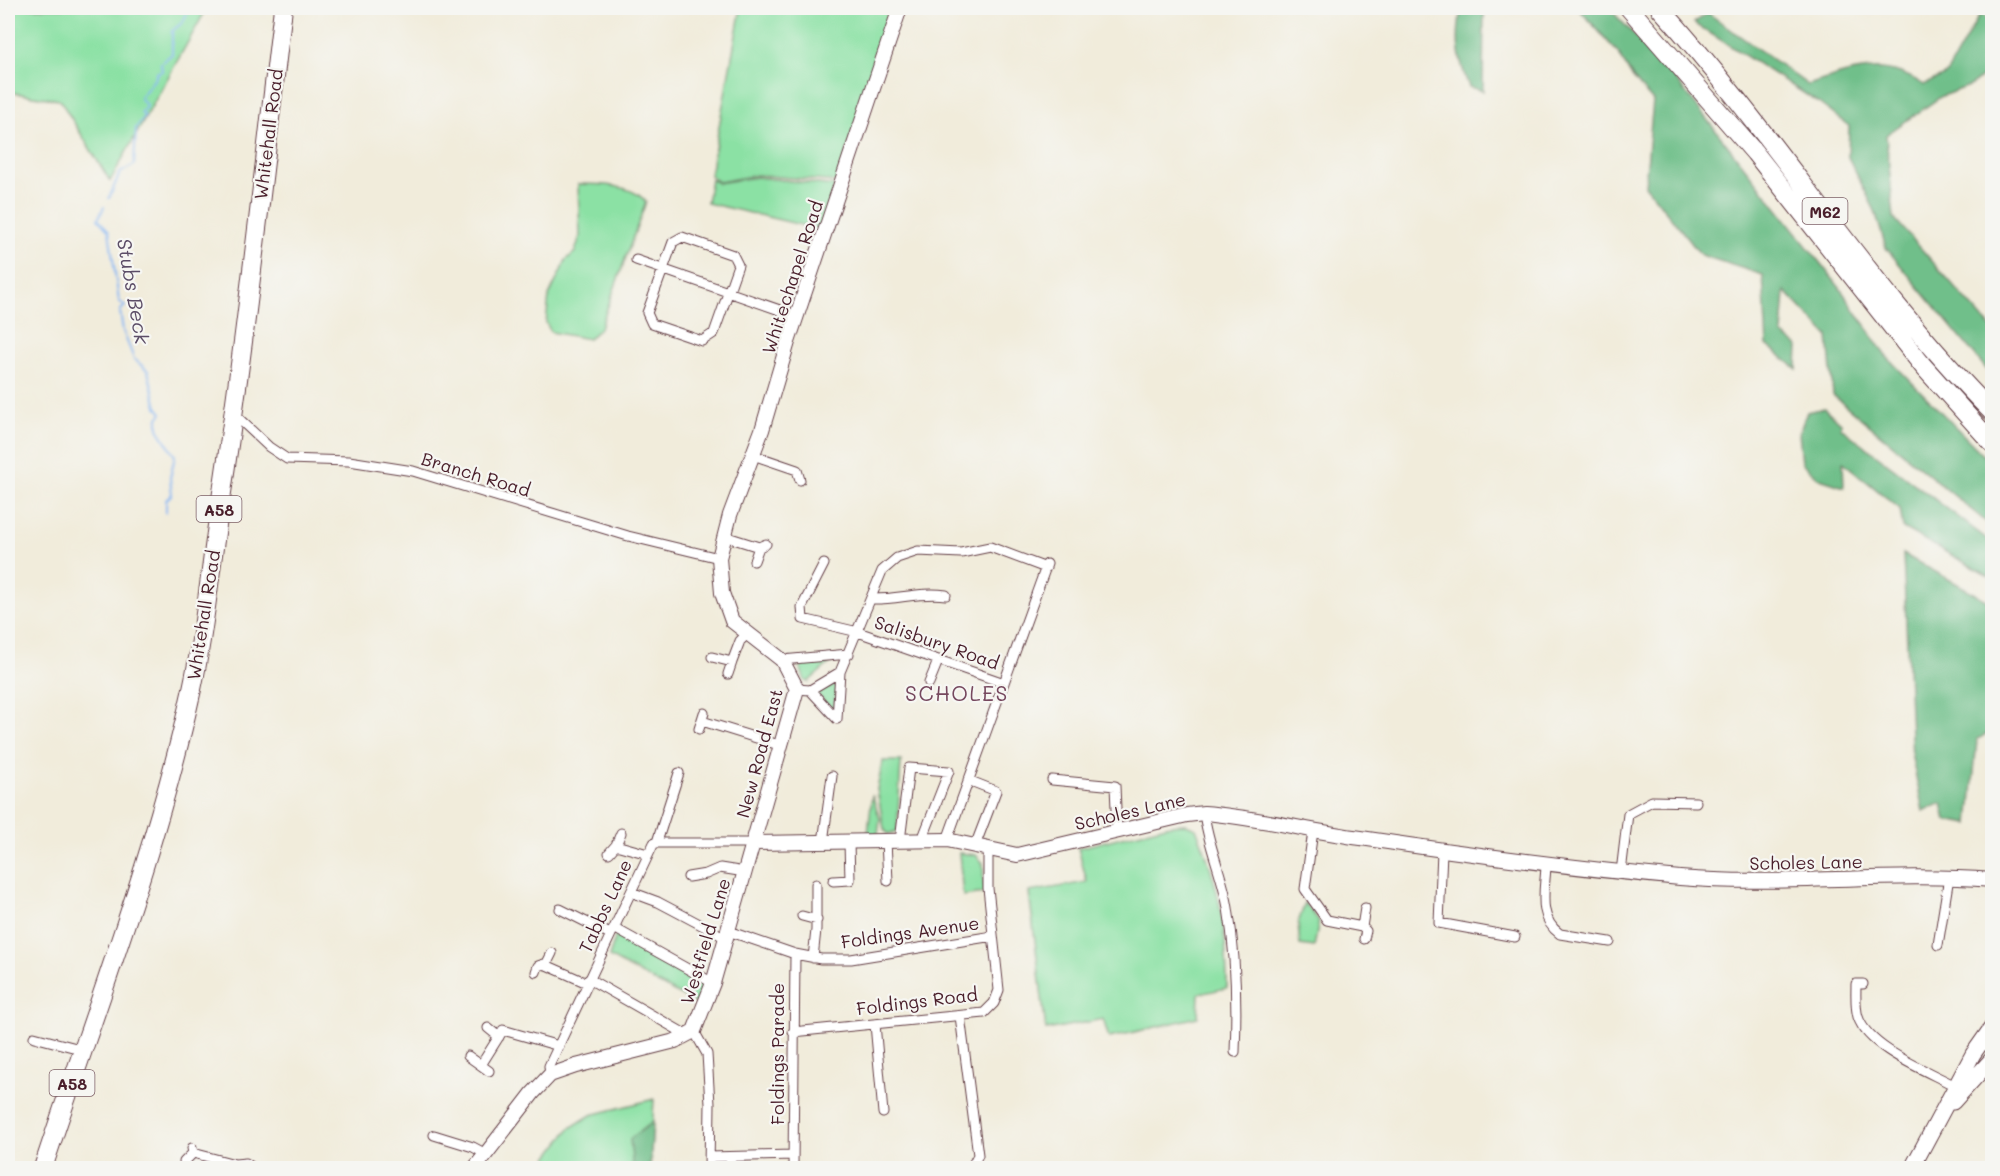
<svg xmlns="http://www.w3.org/2000/svg" width="2000" height="1176" viewBox="0 0 2000 1176" font-family="Mali,sans-serif">
	<style>
		.green { fill: #8be1a4; stroke: #6a8068; stroke-width: 1.5 }
		.forest { fill: #70bf8a; stroke: #5d6f5a; stroke-width: 1.5 }
		.lines { fill: none; stroke-linecap: round; stroke-linejoin: round }
		.stream { stroke: #87b7f3; stroke-width: 2 }
		.street-casing { stroke: #633e45; stroke-width: 11 }
		.secondary-casing { stroke: #633e45; stroke-width: 16 }
		.primary-casing { stroke: #633e45; stroke-width: 17 }
		.highway-casing { stroke: #633e45; stroke-width: 20 }
		.street { stroke: #fff; stroke-width: 9 }
		.secondary { stroke: #fff; stroke-width: 14 }
		.primary { stroke: #fff; stroke-width: 15 }
		.highway { stroke: #fff; stroke-width: 18 }
		.labels { text-anchor: middle; dominant-baseline: central; stroke-width: 4.5; stroke-linejoin: round; paint-order: stroke }
		.shield { fill: #f6f6f2; stroke: #7e6067; stroke-width: 1.5 }
		.shield-label { font-size: 16px; font-weight: bold; fill: #4a1f2b }
		.street-label { font-size: 18px; fill: #4a1f2b; stroke: #f6f6f2 }
		.water-label { font-size: 20px; font-style: italic; fill: #5c4d67; stroke: #f6f6f2 }
		.quarter-label { font-size: 21px; letter-spacing: 1.5px; fill: #76485e; stroke: #f6f6f2 }
	</style>
	<rect width="100%" height="100%" fill="#f6f6f2"/>
	<filter id="ink" filterUnits="userSpaceOnUse"><feTurbulence type="fractalNoise" baseFrequency=".0167" numOctaves="2"/><feDisplacementMap in="SourceGraphic" scale="12" xChannelSelector="R" yChannelSelector="G"/><feConvolveMatrix kernelMatrix="1 2 1 2 8 2 1 2 1" color-interpolation-filters="sRGB"/></filter>
	<filter id="wash" filterUnits="userSpaceOnUse"><feTurbulence type="fractalNoise" baseFrequency=".008" numOctaves="4" result="noise"/><feDisplacementMap in="SourceGraphic" scale="24" xChannelSelector="R" yChannelSelector="G"/><feGaussianBlur stdDeviation="1.35" result="paint"/><feColorMatrix in="noise" values="0 0 0 0 0 0 0 0 0 0 0 0 0 0 0 0 0 1.4 0 .05"/><feComposite in="paint" operator="in"/></filter>
	<g filter="url(#wash)">
		<rect width="100%" height="100%" fill="#f1ecdb"/>
		<path class="green" d="M8,8h199l-97,173 -50,-81 -52,-8z
			M741,8h153l-57,174 -80,-7 -39,7 -8,-7z
			M757,177l78,9 -12,44 -116,-27 4,-24 7,4z
			M578,184c21,0 54,0 68,18l-46,126 -11,11 -38,-7 -5,-9 3,-27 17,-36 9,-8 5,-16z
			M830,663l-22,19 -3,-1 -5,-14 3,-3z
			M837,684l-3,24 -3,1 -16,-17z
			M883,761h18l-4,70 -9,3 -4,-5 -7,-40z
			M872,795l8,24 -2,15h-10z
			M1186,824l10,4c23,55 31,101 31,160l-28,6 -1,23 -89,21 -6,-19 -57,11 -17,-138 58,-10 -9,-34 92,-23z
			M959,853l17,2 7,8 1,30 -21,3z
			M1305,903l14,18 -5,26 -14,-2 -2,-22z
			M616,935l90,47 -8,23 -89,-48z
			M654,1099l-4,69h-110l30,-40 21,-13z"/>
		<path class="forest" d="M1461,8h23l-1,83 -14,-4c-12,-31 -13,-47 -8,-79z
			M1578,8h31l63,67 168,213 45,67 107,109v63l-159,-132 -5,-59 -43,-45 -3,43 16,12 -1,23 -30,-24 -4,-70 -62,-20 -56,-70 8,-84 -20,-23 -14,-24z
			M1708,13l100,72c45,-14 74,-28 116,0l22,-11 34,-60 12,8v46l-20,17 -30,11 -56,39 8,83 98,111v47l-106,-128 -11,-37 -27,-54 1,-31 -33,-25 -122,-78z
			M1824,408l17,15v5l146,111 5,7v32l-89,-50 -3,-19 -57,-47 1,25 -24,-8 -18,-16 -3,-30 8,-21z
			M1903,554l89,49v127l-15,10 -8,84 -23,-4 -4,-17 -19,8 -11,-53z
			M653,1122l-3,46h-17l-3,-29z"/>
		<g class="lines">
			<path class="stream" d="M109,198l11,-25 14,-8 2,-37 9,-12 -4,-3 6,-7 -7,-8 16,-21v-4l6,-2 -1,-8 11,-9v-23l11,-9 5,-11 -1,-3
				M104,207l-6,12 11,12 10,70 6,5 -5,5 3,20 11,28 14,12 9,36 5,6 -4,5v11l17,27 -5,22 2,16 -6,6v13"/>
		</g>
	</g>
	<g filter="url(#ink)">
		<g class="lines">
			<g class="street-casing">
				<path id="street" d="M682,237l51,18 5,10 -24,68 -12,8 -50,-17 -5,-11 26,-71z
					M636,260l161,56
					M234,414l35,33 18,12 62,2 64,10 215,65 91,22
					M753,455l44,15 3,10
					M724,536l35,11
					M754,561l5,-14 7,-3
					M824,564l-22,43 1,12 55,13 146,51
					M871,599c26,1 50,-8 75,-4
					M712,657l20,5 8,-21 7,-7
					M782,660l67,-6
					M728,674l4,-12
					M929,683l9,-22
					M797,689l13,1 30,-18
					M810,690l27,29
					M837,719l3,-47 42,-101 15,-13 21,-7 43,2 29,-6 56,21
					M702,721l80,25
					M699,729l5,-16
					M968,780l28,11 -21,55
					M1052,780l63,6 2,45
					M1204,813c4,33 19,63 24,95 8,47 9,97 7,144
					M1313,831l-8,58 22,31 35,7 3,-19
					M947,840l100,-276
					M886,841l2,40
					M900,841l9,-73 40,3 -27,69
					M657,842l22,-69
					M823,842l9,-66
					M616,845l32,9
					M1442,851l-3,72 76,14
					M609,853l7,-8 5,-12
					M1546,866c-1,24 -9,52 14,68l50,8
					M1621,872l7,-58 24,-13 44,1
					M688,877l18,-3 14,-6 25,4
					M833,881l17,-1 -1,-38
					M631,892l27,10 68,36
					M560,909l50,25
					M802,916l15,4
					M1362,927l4,4 -2,8
					M614,928l99,55
					M728,931l67,23 26,5h30l142,-23
					M1938,945l11,-68
					M813,958l3,-28v-46
					M546,965l6,-12
					M536,972l2,-6 6,-2 43,19
					M589,979l98,56
					M1863,984h-7c0,11 -1,23 2,33 11,33 73,55 101,71
					M960,1016l18,139 -7,13
					M875,1024l8,89
					M488,1028l11,9
					M694,1031l13,23 3,50 -1,64
					M793,1032l191,-19 10,-10 5,-13 -11,-102v-39
					M34,1037l50,13
					M468,1056l21,15
					M481,1065l22,-35 56,16
					M550,1075l-1,-9 105,-223h100
					M434,1135l39,12 13,7
					M193,1153l42,11 11,-1 7,5
					M709,1157l83,-2
					M184,1162l9,-9 -1,-5
					M793,1168l2,-214"/>
			</g>
			<g class="secondary-casing">
				<path id="secondary" d="M754,843l193,-3 70,15 170,-40 17,-2c52,4 105,18 157,25 106,16 212,30 319,40 104,9 209,-7 312,2
					M475,1168l58,-75 17,-18 26,-9 99,-25 19,-10 19,-48 84,-294 -15,-29 -50,-39 -10,-28 -3,-35 11,-43 32,-85 26,-88 112,-334"/>
			</g>
			<g class="primary-casing">
				<path id="primary" d="M1953,1102l39,-43
					M1912,1168l61,-114 19,-27"/>
			</g>
			<g class="highway-casing">
				<path id="highway" d="M1629,8l126,145 168,213 69,77
					M1660,8c117,129 209,280 332,404
					M43,1168c52,-158 113,-315 149,-479 13,-59 18,-118 27,-177 26,-168 44,-336 64,-504"/>
			</g>
			<use href="#street" class="street"/>
			<use href="#secondary" class="secondary"/>
			<use href="#primary" class="primary"/>
			<use href="#highway" class="highway"/>
		</g>
	</g>
	<g class="labels">
		<g class="shield">
			<rect x="1802.5" y="198" width="45" height="26" rx="4.5"/>
			<rect x="196.5" y="496" width="45" height="26" rx="4.5"/>
			<rect x="49.5" y="1070" width="45" height="26" rx="4.5"/>
		</g>
		<g class="shield-label">
			<text x="1825" y="211">M62</text>
			<text x="219" y="509">A58</text>
			<text x="72" y="1083">A58</text>
		</g>
		<g class="street-label">
			<text transform="translate(268 134) rotate(-83)">Whitehall Road</text>
			<text transform="translate(792 277) rotate(-72)">Whitechapel Road</text>
			<text transform="translate(476 474) rotate(17)">Branch Road</text>
			<text transform="translate(203 615) rotate(-81)">Whitehall Road</text>
			<text transform="translate(937 642) rotate(19)">Salisbury Road</text>
			<text transform="translate(759 753) rotate(-75)">New Road East</text>
			<text transform="translate(1130 811) rotate(-13)">Scholes Lane</text>
			<text transform="translate(1806 862) rotate(-1)">Scholes Lane</text>
			<text transform="translate(605 906) rotate(-65)">Tabbs Lane</text>
			<text transform="translate(910 932) rotate(-8)">Foldings Avenue</text>
			<text transform="translate(705 941) rotate(-73)">Westfield Lane</text>
			<text transform="translate(917 1001) rotate(-7)">Foldings Road</text>
			<text transform="translate(777 1054) rotate(-90)">Foldings Parade</text>
		</g>
		<g class="water-label">
			<text transform="translate(134 291) rotate(80)">Stubs Beck</text>
		</g>
		<g class="quarter-label">
			<text x="957" y="692">SCHOLES</text>
		</g>
	</g>
	<rect width="2000" height="1176" fill="none" stroke="#f6f6f2" stroke-width="30"/>
</svg>
